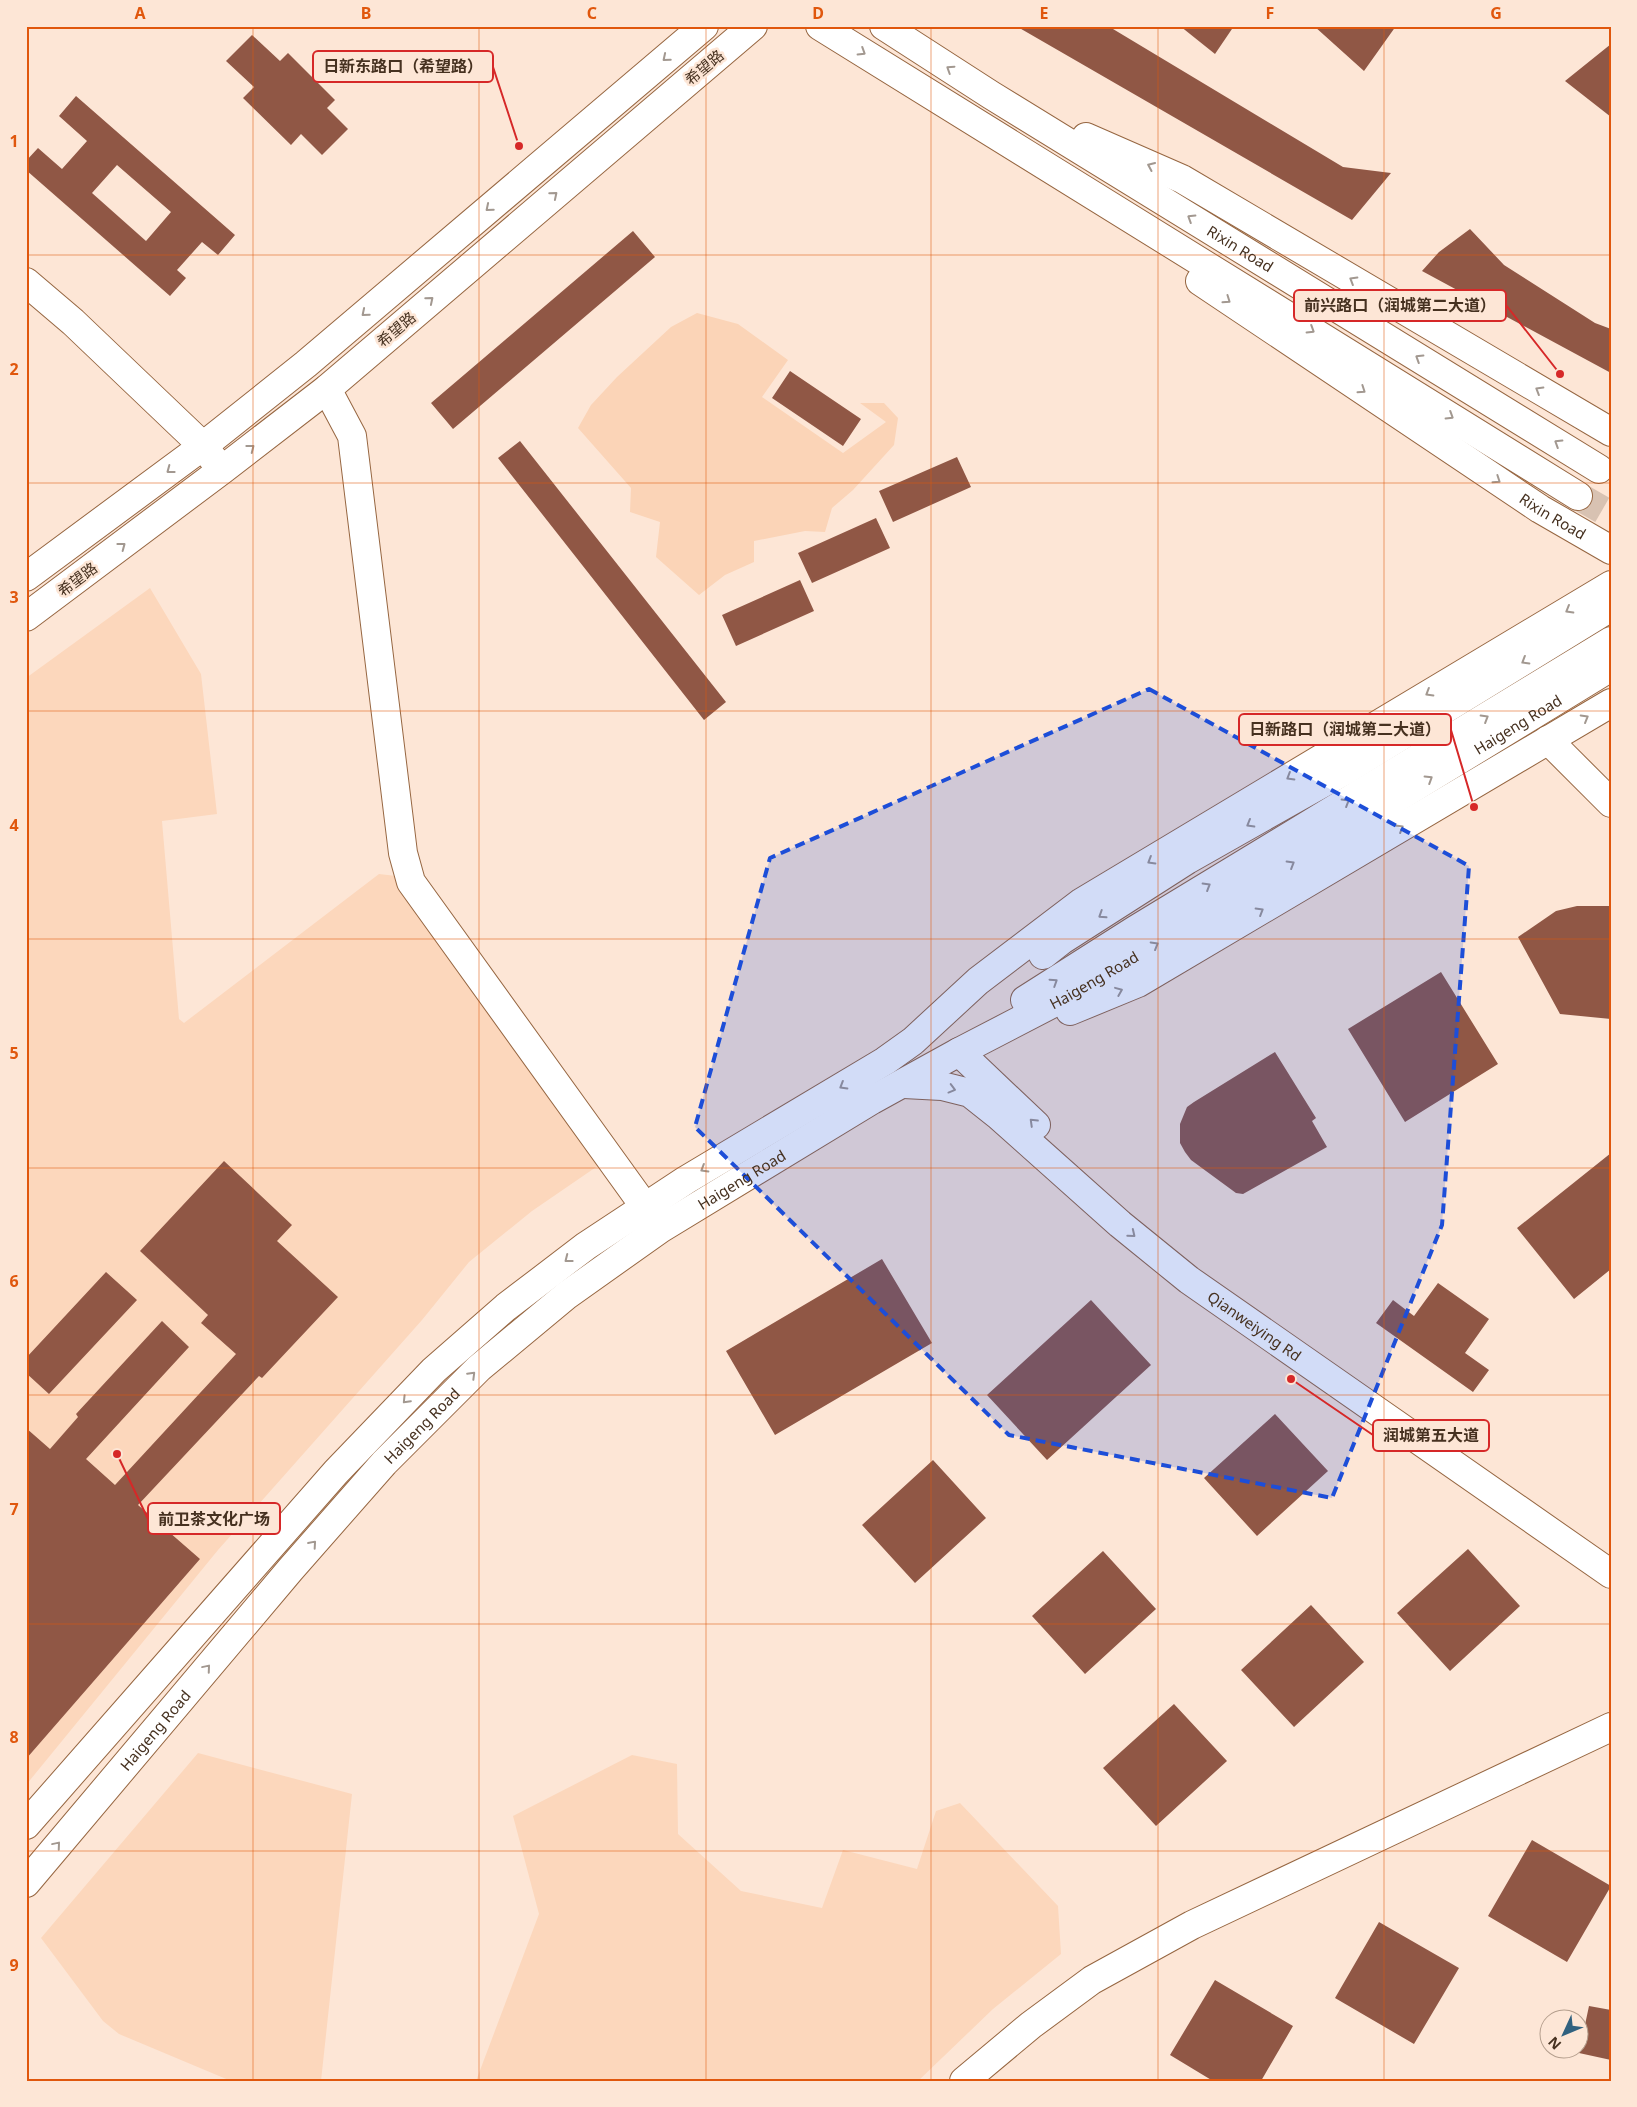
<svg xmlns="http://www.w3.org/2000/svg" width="1637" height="2107" viewBox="0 0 1637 2107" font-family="'Noto Sans','Noto Sans SC',sans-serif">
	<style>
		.built { fill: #fcd7bc }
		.green { fill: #fbd4b7 }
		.building { fill: #905745; fill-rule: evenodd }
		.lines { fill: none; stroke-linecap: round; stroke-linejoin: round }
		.major-tunnel { stroke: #d8c2b2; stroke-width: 28; stroke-dasharray: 28 14; stroke-linecap: butt }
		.minor-casing { stroke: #966641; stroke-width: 30 }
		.major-casing { stroke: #966641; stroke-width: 30 }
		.minor { stroke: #fff; stroke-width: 28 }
		.major { stroke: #fff; stroke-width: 28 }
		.oneway { stroke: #a29890 }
		.marked { fill: #1d4ed8; fill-opacity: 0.2; stroke: #1d4ed8; stroke-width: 4; stroke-dasharray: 10 6; stroke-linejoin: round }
		.grid { fill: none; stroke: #e0570d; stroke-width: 1; stroke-opacity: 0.55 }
		.labels { text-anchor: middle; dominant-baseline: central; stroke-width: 5; stroke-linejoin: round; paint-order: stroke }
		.street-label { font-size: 15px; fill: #463120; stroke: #fde6d6 }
		.leader { fill: none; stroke: #d62828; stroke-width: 2 }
		.callout-dot { fill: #d62828; stroke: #fde6d6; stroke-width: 2 }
		.callout { fill: #fde6d6; stroke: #d62828; stroke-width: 2 }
		.callout-label { font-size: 16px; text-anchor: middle; font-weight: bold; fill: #463120 }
		.neatline { fill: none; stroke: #e0570d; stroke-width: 2 }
		.grid-label { font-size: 16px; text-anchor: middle; font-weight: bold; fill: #e0570d }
	</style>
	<rect width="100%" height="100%" fill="#fde6d6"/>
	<path class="built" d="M150,588l51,86 16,140 -55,7 17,198 5,4 195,-149 17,2 206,287 -70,48 -63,51 -47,58 -204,230 -192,235v-1107z
		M198,1753l154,41 -31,287h-90l-112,-47 -16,-13 -62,-83z
		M632,1755l45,9 1,70 63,57 81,17 21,-58 74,19 19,-58 24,-8 98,103 3,48 -68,55 -75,72h-442l63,-167 -26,-98z"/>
	<path class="green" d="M697,313l41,11 50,36 -26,37 81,56 43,-31 -26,-19h24l14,15 -4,27 -41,45 -21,18 -7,24 -20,-1 -51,10v21l-29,13 -26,20 -43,-38 4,-35 -30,-10 1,-24 -53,-60 13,-23 26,-28 54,-50z"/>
	<path class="building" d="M1016,26h92l235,141 48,6 -39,47z
		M1180,26h54l-19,28z
		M1314,26h82l-32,45z
		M252,35l28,26 8,-8 47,47 -8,8 21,21 -26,26 -21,-21 -10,11 -48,-47 11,-11 -28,-26z
		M1611,44v73l-46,-36z
		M76,96l159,139 -17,20 -16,-13 -25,28 9,8 -16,18 -144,-126v-9l12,-13 24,21 25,-28 -28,-25zM117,165l54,47 -25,29 -54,-48z
		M1470,229l34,36 91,58 16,6v44l-189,-102 17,-19z
		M633,231l22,26 -202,172 -22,-26z
		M790,371l71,48 -18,27 -71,-48z
		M520,441l206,261 -22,18 -206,-262z
		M957,457l14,30 -78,35 -14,-31z
		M876,518l14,30 -78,35 -14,-30z
		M800,580l14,31 -78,35 -14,-31z
		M1577,906h34v113l-51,-5 -42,-77 38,-26z
		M1441,972l57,92 -93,58 -57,-93z
		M1275,1052l41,66 -4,3 15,26 -84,47 -7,-1 -45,-33 -6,-8 -5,-9v-19l7,-17 7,-5z
		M1611,1153v116l-37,30 -57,-71z
		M224,1161l68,64 -15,16 61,56 -76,81 -3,-2 -121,129 62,54 -174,200v-331l24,21 28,-32 -2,-3 86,-93 27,26 -103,112 29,26 121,-131 -35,-31 7,-8 -68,-64z
		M882,1259l50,84 -157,92 -49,-84z
		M106,1272l31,28 -88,94 -23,-21v-15z
		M1438,1283l51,36 -24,34 24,17 -16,22 -97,-69 17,-23 21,16z
		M1091,1300l60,65 -104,95 -60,-65z
		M1275,1414l53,57 -71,65 -53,-58z
		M933,1460l53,58 -71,65 -53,-58z
		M1468,1549l52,57 -70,65 -53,-58z
		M1103,1551l53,58 -71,65 -53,-58z
		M1311,1605l53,57 -70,65 -53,-57z
		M1174,1704l53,57 -71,65 -53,-58z
		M1532,1840l79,46 -44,76 -79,-46z
		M1379,1922l80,46 -45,76 -79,-46z
		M1215,1980l78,46 -32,55h-48l-43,-26z
		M1589,2006l22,4v50l-32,-7z"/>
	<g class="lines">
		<path class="major-tunnel" d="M1578,496l33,19"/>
		<g class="minor-casing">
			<g id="minor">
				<path d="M26,282l47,40 130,124 11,14"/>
				<path d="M327,389l25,47 51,417 8,29 234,325"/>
				<path d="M26,577l177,-131 103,-82 398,-338"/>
				<path d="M26,617l196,-147 105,-81 426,-363"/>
				<path d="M1548,740l63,63"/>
				<path d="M959,1052l77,73"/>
				<path id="s1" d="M904,1084l38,2 28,7 29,23 121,108 69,56 422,294"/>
				<path d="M964,2081l67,-56 61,-45 100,-55 419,-198"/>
			</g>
		</g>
		<g class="major-casing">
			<g id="major">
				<path d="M820,26l758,470"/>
				<path id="s2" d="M884,26l107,69 608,374"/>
				<path d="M1086,137l96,42 429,253"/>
				<path id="s3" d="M1200,281l340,228 71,41"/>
				<path d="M1043,955l19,-15 125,-80 159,-90 265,-163"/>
				<path d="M1025,1000l110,-70 476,-289"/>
				<path d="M1070,1011l68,-28 473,-280"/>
				<path d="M26,1825l310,-353 98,-102 72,-63 80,-61 100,-66 199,-119 28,-20 65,-60 104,-79 529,-317"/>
				<path id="s4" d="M26,1883l264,-313 94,-107 95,-95 88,-73 93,-66 212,-129 87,-48 106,-55 154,-90 392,-240"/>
			</g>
		</g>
		<use href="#minor" class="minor"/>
		<use href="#major" class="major"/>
	</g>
	<defs><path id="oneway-chevron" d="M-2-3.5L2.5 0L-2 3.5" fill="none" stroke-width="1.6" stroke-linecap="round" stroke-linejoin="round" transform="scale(1.25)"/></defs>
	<g class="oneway">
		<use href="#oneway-chevron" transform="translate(862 52) rotate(32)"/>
		<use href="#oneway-chevron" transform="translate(666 58) rotate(140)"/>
		<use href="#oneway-chevron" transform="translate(950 69) rotate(-147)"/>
		<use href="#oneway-chevron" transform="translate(1151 166) rotate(-156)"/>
		<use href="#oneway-chevron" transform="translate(554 195) rotate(-40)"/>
		<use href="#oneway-chevron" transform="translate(489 208) rotate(140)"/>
		<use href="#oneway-chevron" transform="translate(1191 218) rotate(-148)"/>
		<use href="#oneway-chevron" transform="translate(1353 280) rotate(-149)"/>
		<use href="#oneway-chevron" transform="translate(430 300) rotate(-40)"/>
		<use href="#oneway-chevron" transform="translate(1227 300) rotate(35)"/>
		<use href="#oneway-chevron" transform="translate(365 313) rotate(140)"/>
		<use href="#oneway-chevron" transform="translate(1311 330) rotate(32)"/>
		<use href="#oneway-chevron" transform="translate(1419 358) rotate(-148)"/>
		<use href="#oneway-chevron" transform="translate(1362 390) rotate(34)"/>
		<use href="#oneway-chevron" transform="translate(1539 390) rotate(-149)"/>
		<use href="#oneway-chevron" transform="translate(1450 416) rotate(32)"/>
		<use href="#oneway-chevron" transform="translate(1558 443) rotate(-148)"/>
		<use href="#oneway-chevron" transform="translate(251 448) rotate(-38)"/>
		<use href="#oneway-chevron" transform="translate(170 470) rotate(143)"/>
		<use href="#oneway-chevron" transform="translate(1497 480) rotate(34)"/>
		<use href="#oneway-chevron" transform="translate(122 546) rotate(-37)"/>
		<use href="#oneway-chevron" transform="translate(1569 610) rotate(150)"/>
		<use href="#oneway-chevron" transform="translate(1525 661) rotate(149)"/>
		<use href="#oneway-chevron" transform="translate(1429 693) rotate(149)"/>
		<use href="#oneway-chevron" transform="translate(1485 718) rotate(-31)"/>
		<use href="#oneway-chevron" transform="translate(1585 718) rotate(-30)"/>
		<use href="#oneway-chevron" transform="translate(1290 777) rotate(149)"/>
		<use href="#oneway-chevron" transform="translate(1429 779) rotate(-32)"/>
		<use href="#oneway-chevron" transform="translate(1346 802) rotate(-31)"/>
		<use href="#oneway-chevron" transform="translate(1250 824) rotate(150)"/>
		<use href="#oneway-chevron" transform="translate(1400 828) rotate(-31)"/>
		<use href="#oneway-chevron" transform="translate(1151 861) rotate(149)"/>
		<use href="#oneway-chevron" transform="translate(1291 864) rotate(-31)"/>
		<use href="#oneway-chevron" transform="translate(1207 886) rotate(-31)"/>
		<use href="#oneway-chevron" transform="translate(1260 911) rotate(-31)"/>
		<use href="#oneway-chevron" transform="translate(1102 915) rotate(147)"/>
		<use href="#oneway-chevron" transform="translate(1155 945) rotate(-30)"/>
		<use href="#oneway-chevron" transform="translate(1054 982) rotate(-33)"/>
		<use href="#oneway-chevron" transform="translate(1119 991) rotate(-22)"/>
		<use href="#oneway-chevron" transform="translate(843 1086) rotate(149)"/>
		<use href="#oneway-chevron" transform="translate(952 1089) rotate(15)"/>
		<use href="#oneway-chevron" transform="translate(1033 1122) rotate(-136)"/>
		<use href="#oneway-chevron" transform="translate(704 1169) rotate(149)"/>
		<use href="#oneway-chevron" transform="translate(1132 1234) rotate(39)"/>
		<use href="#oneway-chevron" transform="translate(568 1259) rotate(142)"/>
		<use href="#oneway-chevron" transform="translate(472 1375) rotate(-45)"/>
		<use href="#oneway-chevron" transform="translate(406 1400) rotate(134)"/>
		<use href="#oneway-chevron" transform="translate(313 1544) rotate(-49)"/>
		<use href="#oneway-chevron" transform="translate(207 1668) rotate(-50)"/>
		<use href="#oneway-chevron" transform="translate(57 1845) rotate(-50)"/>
	</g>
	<path class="marked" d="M1149,689l320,177 -27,359 -110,273 -323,-63 -314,-308 75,-269z"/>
	<path class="grid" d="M253,26v2055M479,26v2055M706,26v2055M931,26v2055M1158,26v2055M1384,26v2055M26,255h1585M26,483h1585M26,711h1585M26,939h1585M26,1168h1585M26,1395h1585M26,1624h1585M26,1851h1585"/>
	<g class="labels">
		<g class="street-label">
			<text transform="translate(704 67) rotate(-40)">希望路</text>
			<text stroke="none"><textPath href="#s2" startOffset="420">Rixin Road</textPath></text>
			<text transform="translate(396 329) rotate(-40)">希望路</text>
			<text stroke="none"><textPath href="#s3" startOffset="424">Rixin Road</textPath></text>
			<text transform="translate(77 579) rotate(-37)">希望路</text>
			<text stroke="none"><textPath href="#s4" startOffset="1910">Haigeng Road</textPath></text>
			<text stroke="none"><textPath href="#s4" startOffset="1415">Haigeng Road</textPath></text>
			<text stroke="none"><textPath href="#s4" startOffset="1010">Haigeng Road</textPath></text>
			<text stroke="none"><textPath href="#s1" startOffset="435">Qianweiying Rd</textPath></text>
			<text stroke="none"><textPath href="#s4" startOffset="605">Haigeng Road</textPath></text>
			<text stroke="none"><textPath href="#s4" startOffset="200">Haigeng Road</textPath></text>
		</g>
	</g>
	<path class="leader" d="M519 146L493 67M1560 374L1506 305M1474 807L1451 730M1291 1379L1373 1435M117 1454L148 1519"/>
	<g class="callout-dot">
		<circle cx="519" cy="146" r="5"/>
		<circle cx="1560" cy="374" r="5"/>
		<circle cx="1474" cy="807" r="5"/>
		<circle cx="1291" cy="1379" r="5"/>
		<circle cx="117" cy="1454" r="5"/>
	</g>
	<g class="callout">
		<rect x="313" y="51" width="180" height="31" rx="5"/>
		<rect x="1294" y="290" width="212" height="31" rx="5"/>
		<rect x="1239" y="714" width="212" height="31" rx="5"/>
		<rect x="1373" y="1420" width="116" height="31" rx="5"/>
		<rect x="148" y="1503" width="132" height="31" rx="5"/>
	</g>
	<g class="callout-label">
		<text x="403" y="72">日新东路口（希望路）</text>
		<text x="1400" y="311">前兴路口（润城第二大道）</text>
		<text x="1345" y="735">日新路口（润城第二大道）</text>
		<text x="1431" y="1441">润城第五大道</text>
		<text x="214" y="1525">前卫茶文化广场</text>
	</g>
	<rect width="1637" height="2107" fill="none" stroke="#fde6d6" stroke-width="55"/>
	<g transform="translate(1564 2034) rotate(226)"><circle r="24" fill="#fde6d6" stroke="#b49e8d"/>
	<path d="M0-4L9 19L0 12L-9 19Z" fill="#31617f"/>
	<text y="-8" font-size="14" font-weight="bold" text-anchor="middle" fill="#463120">N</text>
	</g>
	<rect x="28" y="28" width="1582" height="2052" class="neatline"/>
	<g class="grid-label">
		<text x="140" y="19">A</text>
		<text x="366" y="19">B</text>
		<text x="592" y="19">C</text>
		<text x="818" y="19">D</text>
		<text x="1044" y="19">E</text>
		<text x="1270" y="19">F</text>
		<text x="1496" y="19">G</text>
		<text x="14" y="147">1</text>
		<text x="14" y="375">2</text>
		<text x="14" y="603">3</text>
		<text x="14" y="831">4</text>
		<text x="14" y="1059">5</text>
		<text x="14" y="1287">6</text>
		<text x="14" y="1515">7</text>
		<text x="14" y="1743">8</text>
		<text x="14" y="1971">9</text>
	</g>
</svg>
